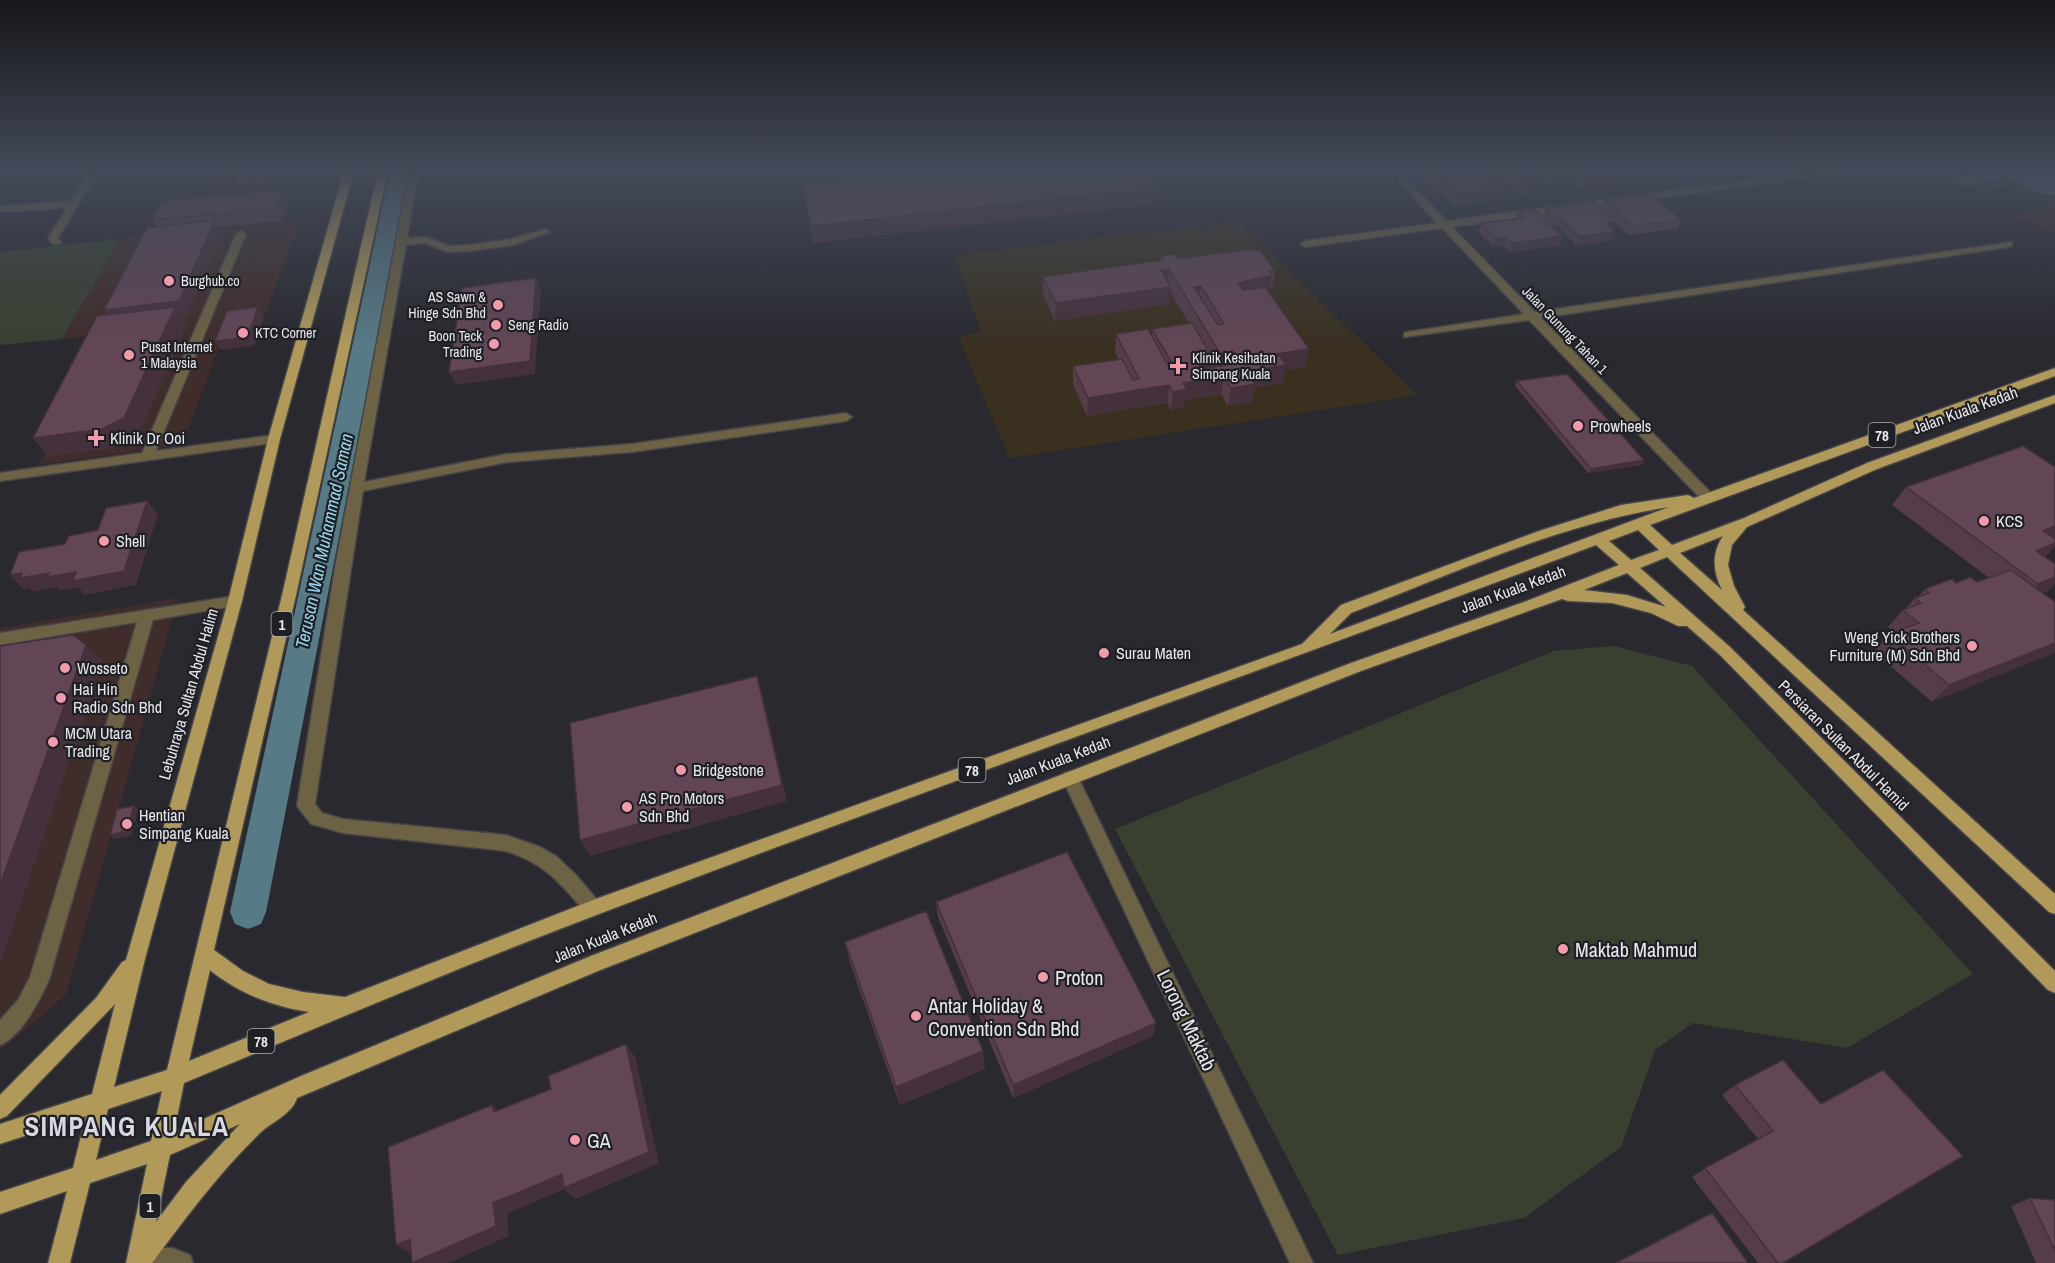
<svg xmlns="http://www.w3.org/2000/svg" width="2055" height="1263" viewBox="0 0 2055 1263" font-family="'Archivo Narrow',sans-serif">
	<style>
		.commercial { fill: #402c2b }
		.medical { fill: #393020 }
		.green { fill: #394030 }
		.water { fill: #577b86 }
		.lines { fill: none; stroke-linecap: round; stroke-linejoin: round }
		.canal { fill: #577b86; fill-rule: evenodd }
		.minor-casing { stroke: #444449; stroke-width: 3 }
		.major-casing { stroke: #444449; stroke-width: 3 }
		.minor { fill: #6d6344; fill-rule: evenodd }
		.major { fill: #b19a59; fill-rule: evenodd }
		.wall { fill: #543c49 }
		.shaded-wall { fill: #45313c }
		.building { fill: #624655; stroke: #45313c; stroke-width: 1.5; fill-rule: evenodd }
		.poi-dot { fill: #f39aaa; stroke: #1f2026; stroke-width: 2 }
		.labels { text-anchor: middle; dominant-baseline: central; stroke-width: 4.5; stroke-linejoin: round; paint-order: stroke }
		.far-poi-label { font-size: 14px; fill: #e8e8ec; stroke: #1f2026; text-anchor: start }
		.far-street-label { font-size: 14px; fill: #e8e8ec; stroke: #1f2026 }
		.shield { fill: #1f2026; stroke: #acacb1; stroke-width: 1.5 }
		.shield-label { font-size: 15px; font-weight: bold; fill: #e8e8ec }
		.street-label { font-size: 16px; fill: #e8e8ec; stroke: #1f2026 }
		.poi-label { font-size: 16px; fill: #e8e8ec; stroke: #1f2026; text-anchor: start }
		.water-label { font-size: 18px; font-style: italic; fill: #95d9ee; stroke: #1f2026 }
		.near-poi-label { font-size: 20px; fill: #e8e8ec; stroke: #1f2026; text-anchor: start }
		.near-street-label { font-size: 20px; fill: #e8e8ec; stroke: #1f2026 }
		.near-district-label { font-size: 27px; font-weight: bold; letter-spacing: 1.5px; fill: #d8d9e1; stroke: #1f2026 }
	</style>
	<rect width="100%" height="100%" fill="#29292f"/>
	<path class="commercial" d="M2055,203v31l-40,-18z
		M301,220l-36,93 -35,5 -48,127 -144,20 65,-131 -41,5 58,-100z
		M178,598l-112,397 -66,56v-423z"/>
	<path class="medical" d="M1238,221l179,174 -408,63 -51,-122 23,-4 -27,-77z"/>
	<path class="green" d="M2008,179l27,12 20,4v8l-5,2 -39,-20 -31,8 -4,-7z
		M120,239l-58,100 -62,6v-93z
		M1614,646l78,20 281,308 -126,74 -154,-25 -38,27 -34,97 -97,71 -186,37 -223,-426 439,-178z"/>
	<path class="water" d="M1982,171h73v24c-18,1 -29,-12 -45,-15 -20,-5 -31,12 -57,2l-1,-4 3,-2z"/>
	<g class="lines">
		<path class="canal" d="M390,171h20l-144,741 -5,12 -13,5 -13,-5 -5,-12z"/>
		<g class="minor-casing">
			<path id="minor" d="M89,171h10l-41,67 3,4 -1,2h-8l-4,-6 19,-30 -67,4v-6l70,-5z
				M409,171h10l-12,67 19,-1 23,9 20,-1 43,-6 33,-10 5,3 -37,13 -44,6 -21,1 -23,-9 -19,2 -42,237 143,-28 125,-10 214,-31 6,4 -6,4 -214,31 -125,10 -144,29 -48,313 7,9 21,6 163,16 34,12 16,9 20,19 23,27 3,6 -3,6 -6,2 -6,-2c-27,-31 -41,-50 -81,-63l-163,-18 -32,-9 -14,-18 39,-244z
				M1813,171h22l-5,3 -378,53 83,85 477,-70v4l-4,1 -467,71 172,177 2,3 -7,5 -5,-2 -174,-181 -125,17v-4l4,-1 116,-18 -82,-86 -137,19 -5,-3 5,-3 132,-18 -38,-41v-4h6l42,43z
				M241,231l5,3 -90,217 118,-16 5,1 1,3 -1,3 -279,39v-8l142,-20 94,-219z
				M235,596l5,1 2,4 -2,4 -87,15 -104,360c-10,21 -27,56 -49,65v-25l18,-20 12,-23 107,-355 -137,23v-12z
				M1070,771l6,2 237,490h-23l-228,-485 2,-5z
				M157,1248h15l18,7 3,8h-63l3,-8z"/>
		</g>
		<g class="major-casing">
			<path id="major" d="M344,171h10l-74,268 -38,162 -97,358 -31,128 53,-17 116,-479 95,-420h10l-91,420 -83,359 29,21 26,13 34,8 42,5 248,-97 709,-256 39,-39 198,-74 82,-26 67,-10 6,3 361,-130v8l-405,149 22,20 72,-27 123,-55 188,-68v8l-178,66 -130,58 -15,18 -4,20 6,21 11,21 -2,3 312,284v20l-6,-2 -382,-355 -27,11 90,79 325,324v22l-7,-3 -328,-335 -33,-29h-9l-27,-13 -39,-10 -44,-2 -6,-2 -201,72 -763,300 -301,127c-5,17 -28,25 -39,37 -40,39 -73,84 -106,128h-26l21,-99 -57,19 -20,80h-22l19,-72 -67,23v-22l73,-24 13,-52 -86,28v-20l92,-30 23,-90 -108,112 -7,3v-24l96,-97 26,-36 4,-2 102,-359 40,-162zM1669,507l-339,127 21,-21c104,-40 208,-89 318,-106zM1638,530l21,20 -28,10 -22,-19zM1723,536c-12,18 -10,36 -1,54l-42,-37zM1596,545l23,20 -95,37 -173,61 -760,293 -290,120 -127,56 10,-49c137,-57 275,-116 415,-169 331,-126 665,-244 997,-369zM1627,573l39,34 -39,-12 -43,-5zM210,970c28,23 64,37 99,42l-120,49zM162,1091l-11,50 -55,19 12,-51zM240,1124l-54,58 -30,40 14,-67z"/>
		</g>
		<use href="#minor" class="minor"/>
		<use href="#major" class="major"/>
	</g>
	<path class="wall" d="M855,171h293l10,16 -2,17 -343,39 -11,-61 54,-5z
		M1422,171h133l7,6 -3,9 -14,1 -4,-3 -9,1 -3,9 -12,1 -17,-17 -2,6 3,3 -4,13 -42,6 -14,-13h-5l-16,-16z
		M1558,171h64l2,12 -43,6z
		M1605,200l76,20 -4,9 -49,6 -27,-26z
		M290,203l-8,18 -63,6 3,6 -35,82 -7,1 6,9 -48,111 -22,11 -68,9 -15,-18 75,-123 48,-88 -4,-7z
		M1546,208l66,21 2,3 -3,9 -35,4 -18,-18h-4l-11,-11z
		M1518,212l44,24 -3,9 -49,7 -6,-6 -11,1 -15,-15 3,-9 34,-4z
		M1255,251l20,20 -3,17h-2l-1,4 40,57 -4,18 -20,3 -2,13 -28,4 -3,15 -24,4 -7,-12 -36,6 -1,7 -13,3 -4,-7 -80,13 -14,-32v-18l45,-7 -3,-7 1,-18 36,2v-7l37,-6 -19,-31 -1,12 -114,17 -12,-27v-17l117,-17v-4l17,3z
		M1517,381l127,79 -2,5 -54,8 -73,-87z
		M2055,467v70l-1,1 1,8 -10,11 4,33 -7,3 -110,109 -58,-50 15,-18 5,-2 -6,-5 15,-17 2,-1 10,-11 3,-1 7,-8 31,-6 21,-1 12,-4 -97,-73 14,-18z
		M936,902l217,134 -140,62 -75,-181z
		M845,942l140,127 -85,36 -50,-142z
		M1783,1060v203h-25l-66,-86 13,-9 53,-29 -36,-44 13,-10z
		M2030,1198l25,2v63h-19l-25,-57z"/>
	<path class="shaded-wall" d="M235,171h38l-4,15 -33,4 -2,-3 -24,3 -5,-8z
		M1501,174l-4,12 -8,-11z
		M1545,175l-4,9 -20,2 3,-9z
		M1627,175l-3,8 -43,6 3,-8z
		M1562,177l-3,9 -14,1 4,-8z
		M1440,180h5l-4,13h-5z
		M1532,185l-3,9 -12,1 3,-9z
		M1158,187l-2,17 -343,39 -2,-17z
		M1501,187l-4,13 -42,6 3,-13z
		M283,190l7,13 -8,18 -7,-13z
		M215,220l7,13 -35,82 -7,1 6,9 -48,111 -22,11 -68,9 -15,-18 81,-114 -10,-14z
		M1615,222l-4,9 -6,-8z
		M1614,232l-3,9 -35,4 3,-9z
		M1562,236l-3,9 -49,7 3,-9z
		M1507,237l-3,9 -11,1 3,-9z
		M1169,269l-2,18 -6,-17z
		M1272,275l-3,18 -34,7 3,-17z
		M536,278l5,13 -6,83 -79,11 -7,-13z
		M1201,286l-3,18 -4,-17z
		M1171,287l-2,17 -114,17 1,-18z
		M258,307l6,9 -10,30 -33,4 -6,-9z
		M1309,349l-4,18 -20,3 -2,13 -28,4 -3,15 -24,4 3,-18 16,-17 27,-17z
		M1216,364l-2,14 10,-1 -3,17 -36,6 -1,7 -13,3 2,-18 26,-25z
		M1169,385l-2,18 -80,13 1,-18z
		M1644,460l-2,5 -54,8 3,-4z
		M147,501l11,13 -22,71 -51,10 -7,-8 -18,4 -3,-4 -24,5 -4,-4 -6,1 -13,-14 12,-2 54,-1z
		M2055,526v11l-29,11 17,-17z
		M2055,543v3l-13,14 -6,-9z
		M2055,577v7l-6,6 -28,11 17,-17z
		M2055,643v10l-123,49 17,-17z
		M86,645l17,17 -103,302v-79z
		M757,676l5,17 25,108 -197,55 -10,-16z
		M134,806l4,4 -7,26 -17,3 -4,-4z
		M1156,1023l-3,13 -140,62v-13z
		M626,1044l9,13 24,106 -83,36 -12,-10 -57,25 2,22 -61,27h-36l81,-60z
		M983,1051l2,18 -85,36 -4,-18z
		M492,1105l13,12 -11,-5z
		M410,1239l2,15 -16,-9z"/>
	<path class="building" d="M209,171h26l-3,7 -27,4z
		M238,171h32l-3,10 -33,5z
		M856,171h292l10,16 -347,39 -9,-44 55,-6z
		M1430,171h68l3,3 -12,1 12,12 -43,6 -13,-13h-5z
		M1504,171h51l7,6 -13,2 -4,-4 -21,2 8,8 -12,1z
		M1572,171h50l5,4 -43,6z
		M283,190l-8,18 -123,12 10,-19z
		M1652,195l29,25 -49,6 -27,-26z
		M1593,202l22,20 -10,1 9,9 -35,4 -18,-18 -4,1 -11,-11z
		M1534,209l28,27 -49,7 -6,-6 -11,1 -15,-15 43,-5 -6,-6z
		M215,220l-36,81 -75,9 43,-82z
		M1253,249l2,2 5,-1 15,21h-6l3,4 -34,8 5,7 22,-3 44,62 -35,5 2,3 4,-1 6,9 -39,6 8,13 -24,4 -7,-11 -41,6 4,6 -14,3 -4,-7 -81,13 -15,-32 49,-7 11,21 6,-1 -23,-45 32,-5 22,40 5,-1 -23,-39 40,-6 24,41 -17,3 2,2 26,-4 -58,-96 -8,1 10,17 -115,16 -13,-26 120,-17 -3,-4 14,-2 3,5zM1201,286l23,38 -6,1 -24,-38zM1260,357l2,2 -10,2 -2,-3z
		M536,278l-6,83 -81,11 13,-84z
		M175,307l-51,111 -22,11 -69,9 64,-122z
		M258,307l-10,30 -33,4 12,-30z
		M1567,374l77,86 -53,9 -74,-88z
		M2023,446l32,21v59l-12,5 12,8v4l-19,8 19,13v13l-17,7 -132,-97z
		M147,501l-23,70 -51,10 3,-9 -29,5 2,-4 -29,5 2,-5 -12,2 9,-23 46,-8 4,-8 29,-6 8,-22z
		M2011,570l44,32v41l-106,42 -60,-51 30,-11 -16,-13 18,-7 -6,-5 14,-5 -4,-4 27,-10 4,4 14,-6 7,5z
		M73,635l13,10 -86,240v-239z
		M757,676l25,109 -202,55 -10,-117z
		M134,806l-8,25 -16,4 7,-26z
		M1067,852l89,171 -143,62 -77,-183z
		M926,911l57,140 -87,36 -51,-145z
		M626,1044l23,108 -85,36 -2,-14 -69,29 3,23 -84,37 -2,-24 -14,6 -8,-98 104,-42 2,7 57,-23 -3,-13z
		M1783,1060l38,44 62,-34 80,86 -180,107h-5l-73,-95 68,-37 -38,-46z
		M2030,1198l25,2v51z
		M1712,1213l36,50h-132z"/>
	<linearGradient id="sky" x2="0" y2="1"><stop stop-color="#17171a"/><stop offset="0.49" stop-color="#434958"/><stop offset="1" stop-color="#434958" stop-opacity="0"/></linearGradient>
	<rect width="2055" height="347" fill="url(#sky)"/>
	<g class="poi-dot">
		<circle cx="169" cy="281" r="6"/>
		<circle cx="498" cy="305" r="6"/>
		<circle cx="496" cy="325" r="6"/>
		<circle cx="243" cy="333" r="6"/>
		<circle cx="494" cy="344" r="6"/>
		<circle cx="129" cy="355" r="6"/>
		<path d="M1175 357h6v6h6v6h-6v6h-6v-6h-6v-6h6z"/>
		<circle cx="1578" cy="426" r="6"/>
		<path d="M93 429h6v6h6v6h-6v6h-6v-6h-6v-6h6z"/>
		<circle cx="1984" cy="521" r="6"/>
		<circle cx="104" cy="541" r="6"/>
		<circle cx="1972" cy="646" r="6"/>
		<circle cx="1104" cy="653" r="6"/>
		<circle cx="65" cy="668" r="6"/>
		<circle cx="61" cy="698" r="6"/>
		<circle cx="53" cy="742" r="6"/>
		<circle cx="681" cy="770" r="6"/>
		<circle cx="627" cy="807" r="6"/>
		<circle cx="127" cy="824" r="6"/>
		<circle cx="1563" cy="949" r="6"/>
		<circle cx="1043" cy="977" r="6"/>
		<circle cx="916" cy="1016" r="6"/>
		<circle cx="575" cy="1140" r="6"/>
	</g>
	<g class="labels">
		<g class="far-poi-label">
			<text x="181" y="281">Burghub.co</text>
			<text x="486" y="297" text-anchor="end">AS Sawn &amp;<tspan x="486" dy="16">Hinge Sdn Bhd</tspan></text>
			<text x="508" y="325">Seng Radio</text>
			<text x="255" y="333">KTC Corner</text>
			<text x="482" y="336" text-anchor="end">Boon Teck<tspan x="482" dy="16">Trading</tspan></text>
			<text x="141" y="347">Pusat Internet<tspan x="141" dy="16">1 Malaysia</tspan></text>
			<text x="1192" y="358">Klinik Kesihatan<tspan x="1192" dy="16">Simpang Kuala</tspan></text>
		</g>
		<g class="far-street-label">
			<text transform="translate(1565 330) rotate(46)">Jalan Gunung Tahan 1</text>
		</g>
		<g class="shield">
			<rect x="1868.5" y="423" width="27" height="24" rx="4.5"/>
			<rect x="271.5" y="612" width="21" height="24" rx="4.5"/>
			<rect x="958.5" y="758" width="27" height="24" rx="4.5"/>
			<rect x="247.5" y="1029" width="27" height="24" rx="4.5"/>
			<rect x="139.5" y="1194" width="21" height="24" rx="4.5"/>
		</g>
		<g class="shield-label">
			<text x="1882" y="435">78</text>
			<text x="282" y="624">1</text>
			<text x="972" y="770">78</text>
			<text x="261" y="1041">78</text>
			<text x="150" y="1206">1</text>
		</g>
		<g class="street-label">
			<text transform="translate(1965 410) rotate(-20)">Jalan Kuala Kedah</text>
			<text transform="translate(1513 589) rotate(-20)">Jalan Kuala Kedah</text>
			<text transform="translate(188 694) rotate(-74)">Lebuhraya Sultan Abdul Halim</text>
			<text transform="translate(1844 745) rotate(45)">Persiaran Sultan Abdul Hamid</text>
			<text transform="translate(1058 760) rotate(-21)">Jalan Kuala Kedah</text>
			<text transform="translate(605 937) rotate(-22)">Jalan Kuala Kedah</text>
		</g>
		<g class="poi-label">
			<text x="1590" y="426">Prowheels</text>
			<text x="110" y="438">Klinik Dr Ooi</text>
			<text x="1996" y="521">KCS</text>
			<text x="116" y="541">Shell</text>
			<text x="1960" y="637" text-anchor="end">Weng Yick Brothers<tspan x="1960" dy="18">Furniture (M) Sdn Bhd</tspan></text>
			<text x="1116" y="653">Surau Maten</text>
			<text x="77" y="668">Wosseto</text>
			<text x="73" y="689">Hai Hin<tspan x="73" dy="18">Radio Sdn Bhd</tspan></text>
			<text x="65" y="733">MCM Utara<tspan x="65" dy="18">Trading</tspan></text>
			<text x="693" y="770">Bridgestone</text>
			<text x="639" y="798">AS Pro Motors<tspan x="639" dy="18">Sdn Bhd</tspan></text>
			<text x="139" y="815">Hentian<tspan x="139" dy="18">Simpang Kuala</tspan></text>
		</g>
		<g class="water-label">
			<text transform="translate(324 541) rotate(-78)">Terusan Wan Muhammad Saman</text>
		</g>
		<g class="near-poi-label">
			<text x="1575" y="949">Maktab Mahmud</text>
			<text x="1055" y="977">Proton</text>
			<text x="928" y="1005">Antar Holiday &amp;<tspan x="928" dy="23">Convention Sdn Bhd</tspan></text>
			<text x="587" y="1140">GA</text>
		</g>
		<g class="near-street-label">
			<text transform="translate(1187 1020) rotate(64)">Lorong Maktab</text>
		</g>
		<g class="near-district-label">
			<text x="127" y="1126">SIMPANG KUALA</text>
		</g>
	</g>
</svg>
